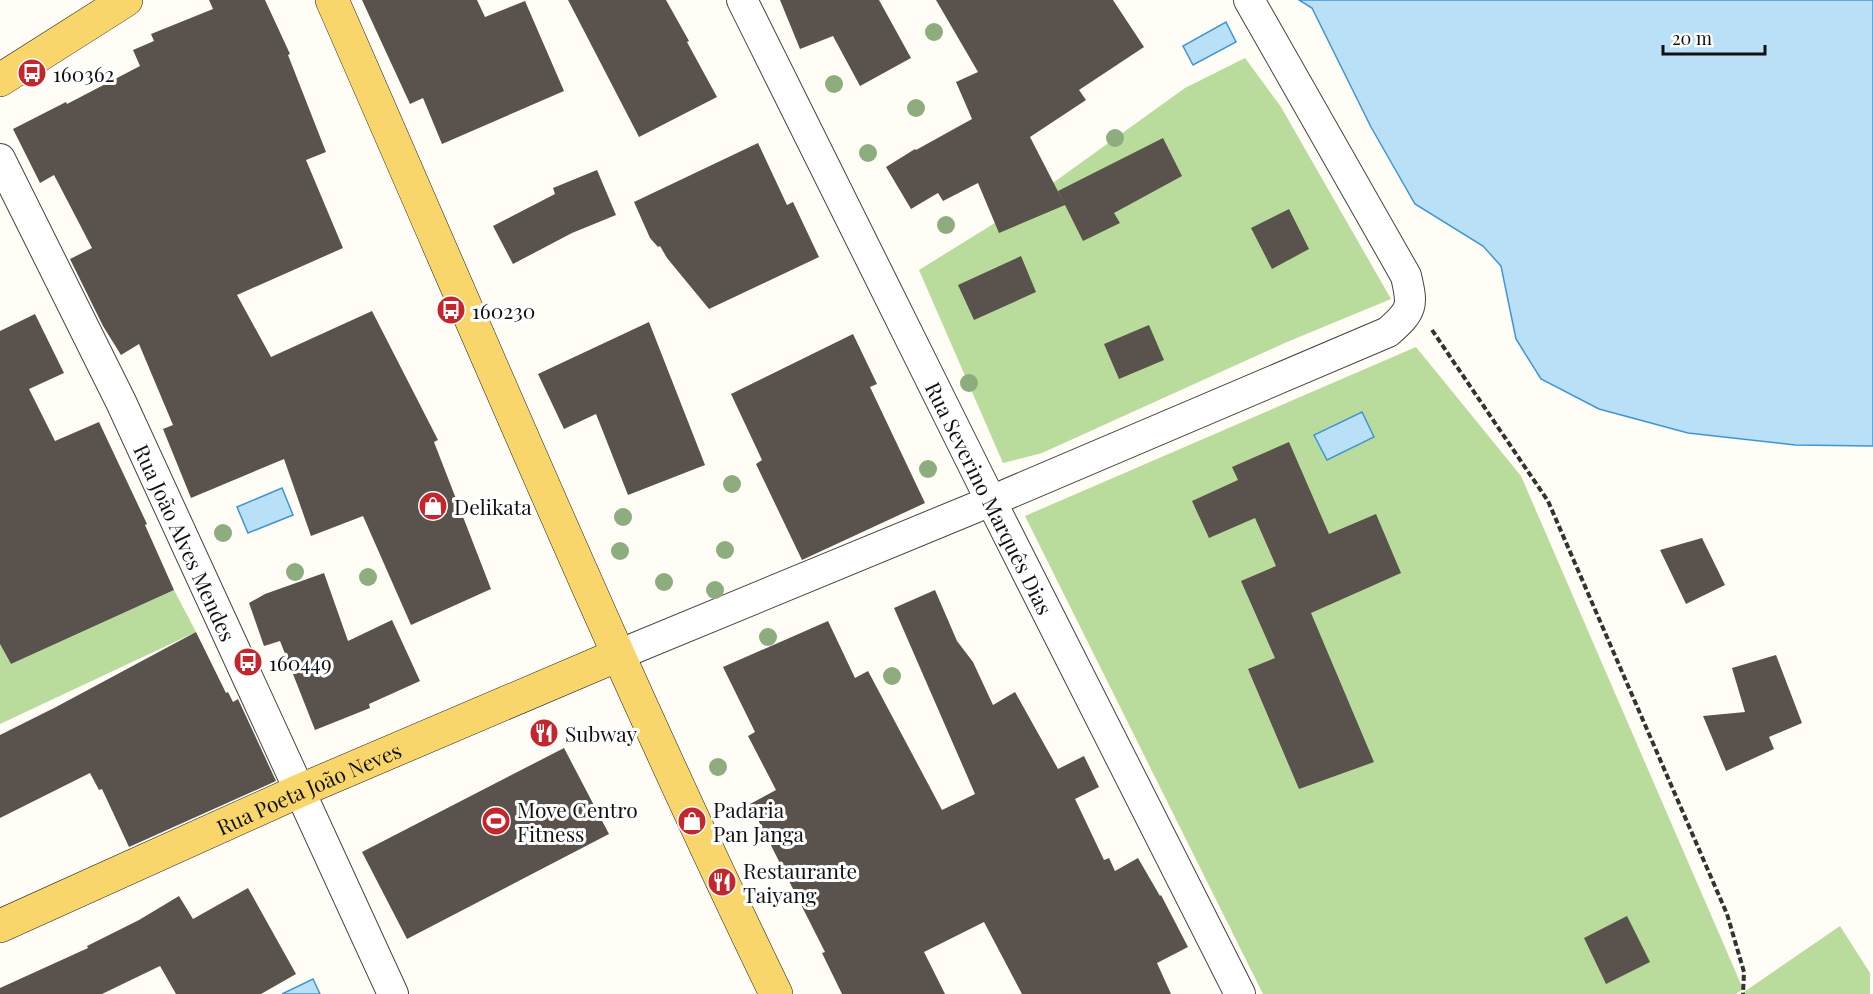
<svg xmlns="http://www.w3.org/2000/svg" width="1873" height="994" viewBox="0 0 1873 994" font-family="'Playfair Display',serif">
	<style>
		.forest { fill: #b9dc9c }
		.water { fill: #b9e0f7; stroke: #3f96cf; stroke-width: 1.5 }
		.building { fill: #5a524d }
		.lines { fill: none; stroke-linecap: round; stroke-linejoin: round }
		.minor-casing { stroke: #444; stroke-width: 32 }
		.primary-casing { stroke: #222; stroke-width: 34 }
		.path { stroke: #333; stroke-width: 4; stroke-dasharray: 6 3; stroke-linecap: butt }
		.minor { stroke: #fff; stroke-width: 30 }
		.primary { stroke: #f9d66b; stroke-width: 33 }
		.tree { fill: #8dad7f }
		.labels { text-anchor: middle; dominant-baseline: central; stroke-width: 6; stroke-linejoin: round; paint-order: stroke }
		.poi-label { font-size: 21px; fill: #111; stroke: #fff; text-anchor: start }
		.street-label { font-size: 21px; fill: #111; stroke: #fff }
	</style>
	<rect width="100%" height="100%" fill="#fffdf5"/>
	<path class="forest" d="M1245,58l36,49 110,192 -104,43 -245,111 -39,10 -84,-193 92,-57 174,-125z
		M1416,347l105,129 222,513 -7,5h-473l-238,-478z
		M174,590l22,42 -196,92v-80l11,20z
		M1840,926l30,47v21h-129z"/>
	<path class="water" d="M1299,0h574v446l-78,-1 -107,-12 -89,-24 -58,-30 -25,-40 -15,-73 -18,-20 -68,-42 -44,-77 -59,-119z
		M1226,22l10,20 -43,23 -10,-19z
		M1362,412l12,25 -47,23 -13,-25z
		M282,488l11,27 -45,18 -11,-26z
		M313,979l7,15h-38z"/>
	<path class="building" d="M209,0h56l25,54 -2,1 38,97 -20,8 37,88 -106,47 34,62 101,-46 66,129 -4,2 57,147 -80,36 -48,-109 -52,20 -27,-77 -93,39 -28,-69 10,-4 -34,-81 -18,11 -18,-29 -33,-67 22,-11 -38,-73 -14,8 -27,-54 53,-27 1,2 73,-38 -7,-16 21,-9 -3,-7 62,-25z
		M362,0h115l8,17 40,-16 39,90 -122,53 -19,-46 -13,6z
		M568,0h98l23,41 -2,1 30,55 -78,40z
		M780,0h99l32,58 -51,28 -27,-50 -33,13z
		M936,0h177l31,47 -65,43 7,10 -56,37 35,68 -66,28 -21,-50 -35,18 -5,-8 -27,16 -25,-42 29,-18 1,1 56,-31 -16,-37 22,-10z
		M1163,138l19,38 -68,37 6,10 -37,18 -25,-50z
		M758,143l29,62 6,-3 26,55 -110,52 -42,-51 -7,-12 -2,1 -8,-9 -16,-36z
		M597,170l19,45 -44,18 -59,31 -20,-38 62,-32 -2,-6z
		M1289,209l20,40 -37,20 -21,-41z
		M1021,256l15,36 -62,28 -16,-35z
		M35,314l29,59 -35,16 26,52 44,-19 48,102 -2,1 29,65 -163,74 -11,-20v-313z
		M649,322l56,143 -77,30 -32,-81 -32,15 -26,-55z
		M1149,325l15,35 -45,19 -15,-35z
		M853,334l24,50 -7,3 55,116 -123,57 -46,-96 6,-4 -31,-66z
		M1289,442l40,92 47,-20 25,59 -90,40 63,149 -75,27 -51,-120 27,-11 -34,-77 35,-15 -21,-48 -46,20 -17,-37 46,-21 -6,-13z
		M1702,538l23,47 -39,19 -26,-54z
		M324,573l24,68 44,-21 28,61 -51,23 1,4 -55,22 -35,-89 -16,5 -15,-43 16,-9z
		M935,590l22,51 16,21 20,43 22,-13 43,77 26,-13 15,31 -24,12 29,61 5,-2 6,13 23,-13 22,38 1,-1 27,52 -31,16 14,31h-149l-38,-72 -60,30 21,42h-103l-20,-41 3,-1 -75,-148 26,-14 -28,-54 7,-4 -32,-65 105,-46 27,57 13,-7 74,139 33,-16 -81,-186z
		M196,632l30,61 2,-1 5,10 5,-3 38,82 -147,66 -27,-58 -3,1 -9,-17 -90,45v-83l56,-28z
		M1776,655l26,68 -33,14 5,12 -48,22 -23,-55 42,-4 -13,-44z
		M564,748l45,86 -202,105 -45,-87z
		M248,888l48,86 -35,20h-85l-16,-28 -58,28h-102v-6l88,-40 -1,-2 52,-26 40,-24 14,23z
		M1627,916l23,46 -44,22 -22,-46z"/>
	<g class="lines">
		<g class="minor-casing">
			<g id="minor">
				<path id="s1" d="M742,0l249,501 249,493"/>
				<path id="s2" d="M0,159l121,243 272,592"/>
				<path d="M618,655l373,-154 397,-169c25,-22 25,-26 18,-56l-157,-276"/>
			</g>
		</g>
		<g class="primary-casing">
			<g id="primary">
				<path d="M332,0c146,332 286,668 444,994"/>
				<path d="M0,80l126,-80"/>
				<path id="s3" d="M0,926l299,-135 319,-136"/>
			</g>
		</g>
		<path class="path" d="M1432,330l116,171 179,413 17,58 -1,22"/>
		<use href="#minor" class="minor"/>
		<use href="#primary" class="primary"/>
	</g>
	<g class="tree">
		<circle cx="934" cy="32" r="9"/>
		<circle cx="834" cy="84" r="9"/>
		<circle cx="916" cy="108" r="9"/>
		<circle cx="1115" cy="138" r="9"/>
		<circle cx="868" cy="153" r="9"/>
		<circle cx="946" cy="225" r="9"/>
		<circle cx="969" cy="383" r="9"/>
		<circle cx="928" cy="469" r="9"/>
		<circle cx="732" cy="484" r="9"/>
		<circle cx="623" cy="517" r="9"/>
		<circle cx="223" cy="533" r="9"/>
		<circle cx="725" cy="550" r="9"/>
		<circle cx="620" cy="551" r="9"/>
		<circle cx="295" cy="572" r="9"/>
		<circle cx="368" cy="577" r="9"/>
		<circle cx="664" cy="582" r="9"/>
		<circle cx="715" cy="590" r="9"/>
		<circle cx="768" cy="637" r="9"/>
		<circle cx="892" cy="676" r="9"/>
		<circle cx="718" cy="767" r="9"/>
	</g>
	<defs>
		<g id="bus-disc" transform="scale(1.5)"><circle r="9.5" fill="#c4262e" stroke="#fff"/><path d="M-5-6H5V4H4V6H2V4H-2V6H-4V4H-5ZM-3.5-4V0h7V-4ZM-3.5 1.2v1.5H-2V1.2ZM2 1.2v1.5H3.5V1.2Z" fill="#fff"/></g>
		<g id="shop-disc" transform="scale(1.5)"><circle r="9.5" fill="#c4262e" stroke="#fff"/><path d="M-5-2.5h2.3a2.7 3.5 0 0 1 5.4 0H5L5.5 6h-11ZM-1.5-2.5h3a1.5 2.3 0 0 0-3 0Z" fill="#fff"/></g>
		<g id="restaurant-disc" transform="scale(1.5)"><circle r="9.5" fill="#c4262e" stroke="#fff"/><path d="M-5-6h1v4h1v-4h1v4h1v-4h1v5L-1.5 .5V6h-2V.5L-5-1ZM5-6V6H3V1.5H1.5Q1.5-4 5-6Z" fill="#fff"/></g>
		<g id="stadium-disc" transform="scale(1.5)"><circle r="9.5" fill="#c4262e" stroke="#fff"/><path d="M0-5a6.5 5 0 1 0 0 10a6.5 5 0 1 0 0-10ZM-3.5-1.8h7v3.6h-7Z" fill="#fff"/></g>
	</defs>
	<g fill-rule="evenodd">
		<use href="#bus-disc" x="32" y="73"/>
		<use href="#bus-disc" x="451" y="310"/>
		<use href="#shop-disc" x="433" y="506"/>
		<use href="#bus-disc" x="248" y="662"/>
		<use href="#restaurant-disc" x="544" y="733"/>
		<use href="#stadium-disc" x="496" y="821"/>
		<use href="#shop-disc" x="692" y="821"/>
		<use href="#restaurant-disc" x="722" y="882"/>
	</g>
	<g class="labels">
		<g class="poi-label">
			<text x="53" y="73">160362</text>
			<text x="472" y="310">160230</text>
			<text x="454" y="506">Delikata</text>
			<text x="269" y="662">160449</text>
			<text x="565" y="733">Subway</text>
			<text x="517" y="809">Move Centro<tspan x="517" dy="24">Fitness</tspan></text>
			<text x="713" y="809">Padaria<tspan x="713" dy="24">Pan Janga</tspan></text>
			<text x="743" y="870">Restaurante<tspan x="743" dy="24">Taiyang</tspan></text>
		</g>
		<g class="street-label">
			<text stroke="none"><textPath href="#s1" startOffset="556">Rua Severino Marquês Dias</textPath></text>
			<text stroke="none"><textPath href="#s2" startOffset="426">Rua João Alves Mendes</textPath></text>
			<text stroke="none"><textPath href="#s3" startOffset="338">Rua Poeta João Neves</textPath></text>
		</g>
	</g>
	<path d="M1663 45v9h102v-9" fill="none" stroke="#111111" stroke-width="3"/>
	<text x="1672" y="45" font-size="18" fill="#111111" stroke="#ffffff" stroke-width="4.5" paint-order="stroke">20 m</text>
</svg>
